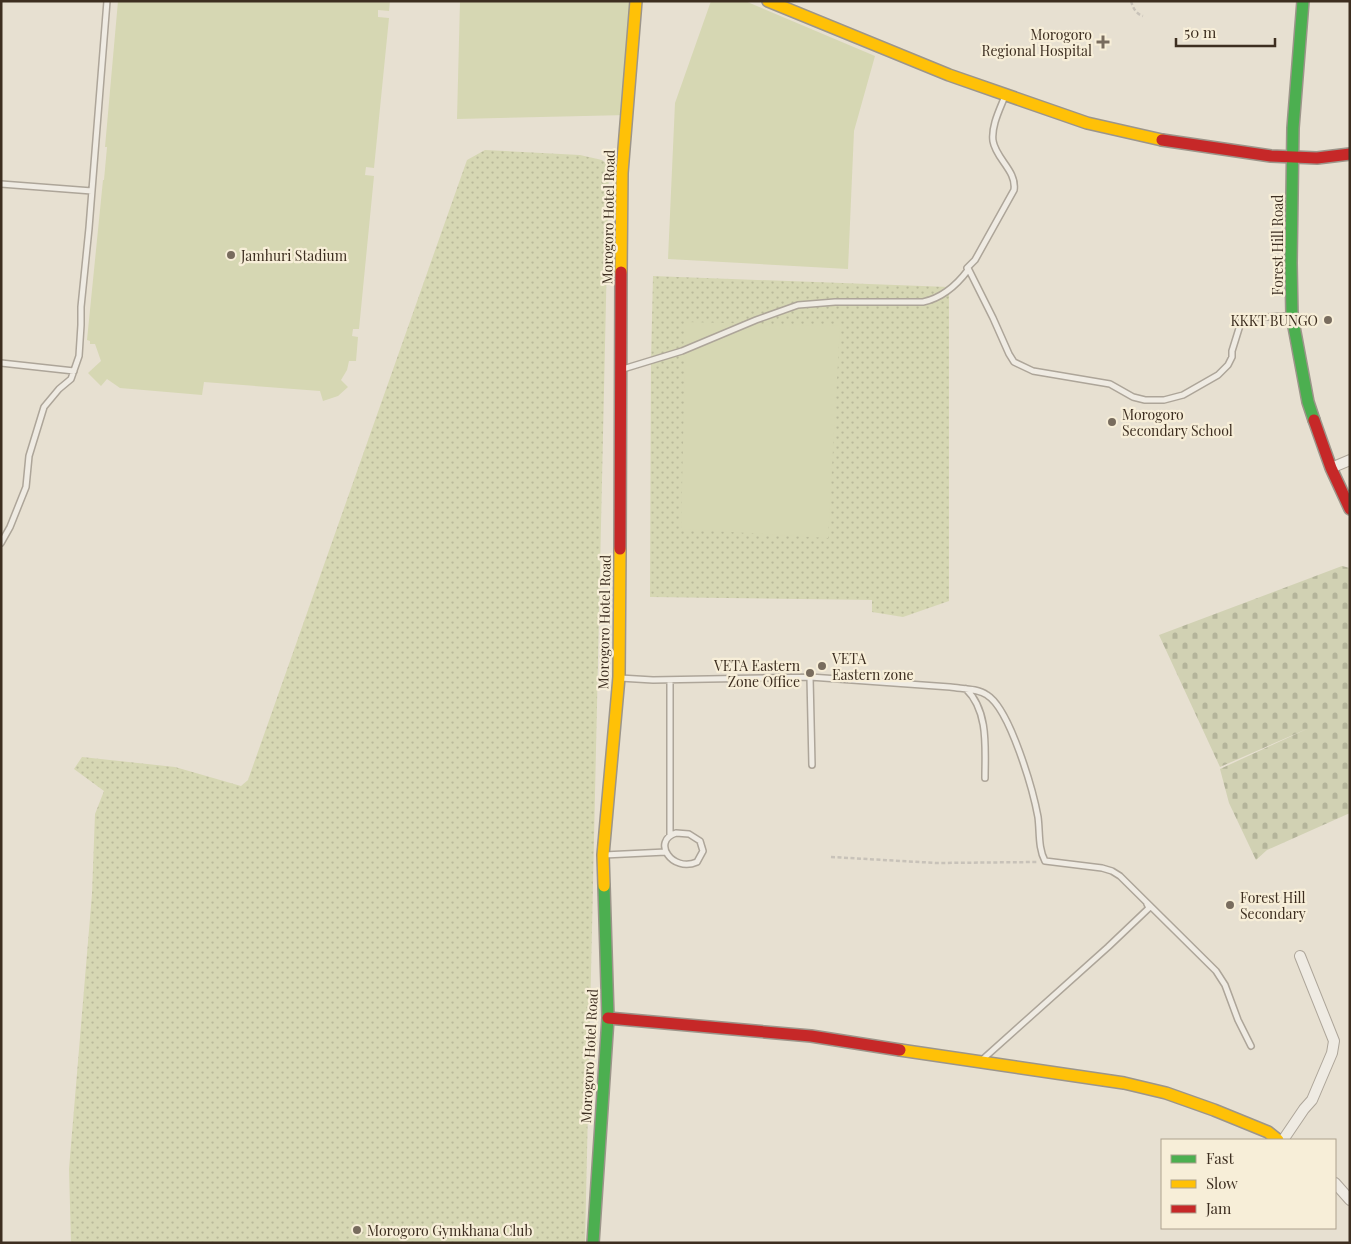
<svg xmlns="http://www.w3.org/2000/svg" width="1351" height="1244" viewBox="0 0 1351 1244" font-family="'Playfair Display',serif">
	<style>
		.grass { fill: url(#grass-dots) }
		.cemetery { fill: url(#cemetery-stones) }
		.garden { fill: #d6d7b3 }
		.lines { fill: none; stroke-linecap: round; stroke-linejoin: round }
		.lane-casing { stroke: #ada599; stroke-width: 8 }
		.street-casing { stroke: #ada599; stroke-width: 12 }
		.fast-casing { stroke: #9c958a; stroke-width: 14 }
		.slow-casing { stroke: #9c958a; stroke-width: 14 }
		.jam-casing { stroke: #9c958a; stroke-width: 14 }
		.path { stroke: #c8c2b9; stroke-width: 2.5; stroke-dasharray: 4 2.5; stroke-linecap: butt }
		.lane { stroke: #efebe3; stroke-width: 5 }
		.street { stroke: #efebe3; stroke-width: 10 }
		.fast { stroke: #4caf50; stroke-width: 11 }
		.slow { stroke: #ffc107; stroke-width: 11 }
		.jam { stroke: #c62828; stroke-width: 11 }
		.poi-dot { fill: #786c5e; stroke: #f7eed8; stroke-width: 2 }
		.labels { text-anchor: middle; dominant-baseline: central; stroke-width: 4.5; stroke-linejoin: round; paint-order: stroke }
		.poi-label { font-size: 14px; fill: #3d2e20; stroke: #f7eed8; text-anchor: start }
		.street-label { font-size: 14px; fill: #3d2e20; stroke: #f7eed8 }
	</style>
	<defs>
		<pattern id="grass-dots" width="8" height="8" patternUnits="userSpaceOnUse" patternTransform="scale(1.25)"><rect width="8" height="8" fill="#d6d7b3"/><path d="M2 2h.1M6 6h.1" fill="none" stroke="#b9b99a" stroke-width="1.8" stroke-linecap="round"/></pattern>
		<pattern id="cemetery-stones" width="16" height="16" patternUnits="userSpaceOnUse" patternTransform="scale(1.25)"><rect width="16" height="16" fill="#d1d1b3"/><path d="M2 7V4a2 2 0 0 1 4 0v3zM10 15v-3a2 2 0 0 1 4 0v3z" fill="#b4b49a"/></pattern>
	</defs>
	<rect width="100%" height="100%" fill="#e7e0d1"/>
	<path class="grass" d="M485,150l95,5 22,5 7,6 -24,1077h-514l-2,-74 23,-275 3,-80 9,-23 -30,-22 8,-12 93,10 66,19 7,-6 219,-620z
		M653,276l296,11v314l-46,16 -31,-5v-12l-222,-3 1,-236z"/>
	<path class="cemetery" d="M1342,566l8,2v245l-83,37 -11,10 -27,-57 -9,-34 89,-41 -89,39 -61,-132z"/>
	<path class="garden" d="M118,1h272l-1,10 -11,-1v7l11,1 -15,150 -8,-1 -1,8 9,1 -15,153h-6l-1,7 6,1 -2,24h-7l-2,9 -6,10 7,7 -10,9 -15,5 -3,-10 -116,-9 -2,13 -82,-7 -13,-9 -6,7 -13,-13 13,-12 -6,-17h-5v-3l-3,-1 16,-160h1l3,-33h-2z
		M460,1h173l-5,114 -171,4z
		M711,1h34l130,55 -21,75 -6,138 -180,-10 7,-156z
		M686,322l154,4 -12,212 -147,-9z"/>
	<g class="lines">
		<g class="lane-casing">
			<path id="lane" d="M1,184l91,7
				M968,268l25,50 16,36 5,8 19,9 77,13 23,13 12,3h19l19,-5 35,-20 10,-10 4,-8v-6l9,-29 4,-4 44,-2
				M1,363l73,8
				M623,369l59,-18 74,-31 42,-15 37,-3h88c19,-4 33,-16 45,-32l-1,-2 8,-8 39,-70c3,-19 -18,-31 -21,-49 -2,-15 7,-32 12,-45
				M1,543l9,-16 16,-40 3,-31 15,-49 15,-18 12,-10 8,-23 2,-31v-18l8,-79 18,-227
				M810,677l2,88
				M620,678l33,2 157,-3 140,10c12,2 27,1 37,8 23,14 46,95 51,122 2,15 0,31 7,44l57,7 10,3 8,5 96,95 9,14 13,35 13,26
				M670,680v155
				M966,689c23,22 19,60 19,89
				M676,833l13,1 11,7 3,10 -6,11c-25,11 -46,-21 -21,-29z
				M604,855l62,-3
				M983,1059l125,-112 41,-39 -2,-4"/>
		</g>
		<g class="street-casing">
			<path id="street" d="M1331,468l19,-8
				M1283,1140l21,-31 8,-9 20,-47 2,-12 -34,-85
				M1335,1183l15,17"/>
		</g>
		<g class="fast-casing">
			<path id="fast" d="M1303,1l-10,127 -2,135 1,53 16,86 6,18
				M593,1243l15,-225 -4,-132"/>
		</g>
		<g class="slow-casing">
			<path id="slow" d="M768,1l181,74 138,48 75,17
				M621,272l1,-99 14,-172
				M604,886l-1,-31 16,-178 1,-128
				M900,1050l224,33 42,10 48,17 54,22 10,8"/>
		</g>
		<g class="jam-casing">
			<path id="jam" d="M1162,140l109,16 46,2 33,-4
				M1314,420l17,48 19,41
				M620,549l1,-277
				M608,1018l203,18 89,14"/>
		</g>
		<path class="path" d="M1131,1c2,7 5,13 12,15
			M831,857l106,6 100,-1"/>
		<use href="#lane" class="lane"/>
		<use href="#street" class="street"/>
		<use href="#fast" class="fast"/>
		<use href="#slow" class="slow"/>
		<use href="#jam" class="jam"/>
	</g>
	<g class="poi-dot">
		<path d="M1100.5 34.5h5v5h5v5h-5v5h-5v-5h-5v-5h5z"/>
		<circle cx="231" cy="255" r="5"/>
		<circle cx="1328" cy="320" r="5"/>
		<circle cx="1112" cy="422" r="5"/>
		<circle cx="822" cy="666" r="5"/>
		<circle cx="810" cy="673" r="5"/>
		<circle cx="1230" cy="905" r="5"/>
		<circle cx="357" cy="1230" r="5"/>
	</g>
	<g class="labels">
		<g class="poi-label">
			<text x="1092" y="34" text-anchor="end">Morogoro<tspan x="1092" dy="16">Regional Hospital</tspan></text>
			<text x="241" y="255">Jamhuri Stadium</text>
			<text x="1318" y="320" text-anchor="end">KKKT BUNGO</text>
			<text x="1122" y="414">Morogoro<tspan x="1122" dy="16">Secondary School</tspan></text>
			<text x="832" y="658">VETA<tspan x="832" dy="16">Eastern zone</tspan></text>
			<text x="800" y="665" text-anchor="end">VETA Eastern<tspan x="800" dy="16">Zone Office</tspan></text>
			<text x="1240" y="897">Forest Hill<tspan x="1240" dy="16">Secondary</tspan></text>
			<text x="367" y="1230">Morogoro Gymkhana Club</text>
		</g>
		<g class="street-label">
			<text transform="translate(608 217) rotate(-89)">Morogoro Hotel Road</text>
			<text transform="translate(1277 245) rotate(-90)">Forest Hill Road</text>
			<text transform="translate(604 622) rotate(-89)">Morogoro Hotel Road</text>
			<text transform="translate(589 1056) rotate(-87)">Morogoro Hotel Road</text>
		</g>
	</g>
	<rect width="1351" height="1244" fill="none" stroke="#3d2e20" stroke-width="5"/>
	<rect x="1161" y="1139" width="175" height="90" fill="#f7eed8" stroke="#ada18e"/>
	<rect x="1171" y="1155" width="25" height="8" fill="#4caf50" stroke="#ada18e"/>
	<text x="1206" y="1164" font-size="15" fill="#3d2e20">Fast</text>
	<rect x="1171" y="1180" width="25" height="8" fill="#ffc107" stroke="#ada18e"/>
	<text x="1206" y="1189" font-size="15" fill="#3d2e20">Slow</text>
	<rect x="1171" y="1205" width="25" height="8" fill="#c62828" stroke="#ada18e"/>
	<text x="1206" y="1214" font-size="15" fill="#3d2e20">Jam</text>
	<path d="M1176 38v8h99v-8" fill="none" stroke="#3d2e20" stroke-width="2.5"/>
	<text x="1184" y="38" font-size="15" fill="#3d2e20" stroke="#f7eed8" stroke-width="4" paint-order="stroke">50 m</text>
</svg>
